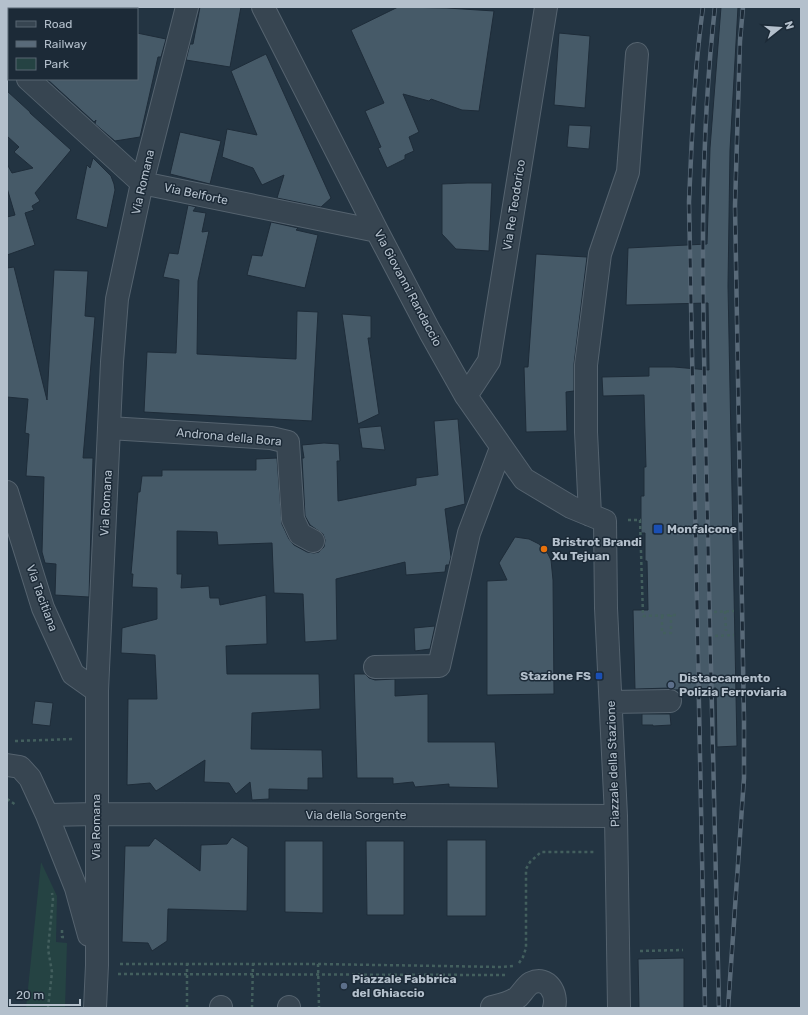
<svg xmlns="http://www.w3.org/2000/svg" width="808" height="1015" viewBox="0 0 808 1015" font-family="Rubik,sans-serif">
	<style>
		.green { fill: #254343 }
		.building { fill: #465a68; stroke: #1e2c39 }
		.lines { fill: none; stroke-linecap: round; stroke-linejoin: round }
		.minor-casing { stroke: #55636f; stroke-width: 24 }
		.path { stroke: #435f5e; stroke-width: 2.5; stroke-dasharray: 3 3; stroke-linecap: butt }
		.minor { stroke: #374551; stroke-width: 22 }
		.rail-casing { stroke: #596a79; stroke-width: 4.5 }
		.rail { stroke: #1c2a37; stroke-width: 3; stroke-dasharray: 9; stroke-linecap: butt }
		.transit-dot { fill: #1a4fb4; stroke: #1c2a37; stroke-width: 1.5 }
		.food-dot { fill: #e8710a; stroke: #1c2a37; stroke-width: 1.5 }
		.service-dot { fill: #5c6f8a; stroke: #1c2a37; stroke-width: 1.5 }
		.labels { text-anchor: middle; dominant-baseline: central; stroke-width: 3; stroke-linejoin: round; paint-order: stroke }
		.street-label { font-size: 12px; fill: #b4c0cc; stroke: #1c2a37 }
		.poi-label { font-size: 12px; font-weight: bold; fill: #b4c0cc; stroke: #1c2a37; text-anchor: start }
	</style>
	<rect width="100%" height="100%" fill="#233442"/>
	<path class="green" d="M41,862l16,34 -1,46 11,1 -2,65h-39z"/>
	<path class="building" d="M200,7h41l-11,60 -44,-7 4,-16h3z
		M398,7l49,1 47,3 -15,100 -17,-1 -31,-11 -2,2 -26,-7 16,38 -10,5 5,14 -9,4v4l-18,9 -9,-20 3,-1 -16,-36 19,-8 -33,-73z
		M721,7h17l-8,143 -2,136 9,460 -20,1 -1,-59 -41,2 -5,-2 -35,1 -2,-79h15l-1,-49h-2v-28h-4v-37h3v-29h2l-2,-72 -41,1 -1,-19 47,-1v-9h25l35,3 -1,-67 -82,2 2,-57 79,-4 3,-96z
		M137,33l29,6 -5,18h-3l-18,80 -25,4 -20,-17 1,-4 -2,2 -47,-43h90z
		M559,33l31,3 -5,72 -31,-3z
		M266,54l65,144 -10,9 -44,-9 7,-23 -22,10 -9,-17 -31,-11 5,-28 30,6 -26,-64z
		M7,91l23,21v1l41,37 -36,43 5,8 -8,5 2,4 -9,3 10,32 -28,10v-38l8,-2 -8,-27v-24l5,9 21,-5 -19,-16 5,-5 -12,-11z
		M569,125l22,1 -2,23 -22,-2z
		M180,132l41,9 -11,43 -40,-10z
		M93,158l18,18 3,8 1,6 -8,38 -31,-9 11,-54 3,3z
		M467,183h25l-3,68 -33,-2 -14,-15v-50z
		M188,205l8,2 -3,4 13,2 -4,19 7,-1 -11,50 -1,73 99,5 1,-48 21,1 -6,109 -168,-9 3,-60 29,1 3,-73 -16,-3 6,-24 9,1z
		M271,222l27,6 -2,2 22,5 -13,53 -58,-13 5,-20 10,1z
		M536,254l51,3 -13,107v27l-8,1 1,39 -41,1 -2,-65h4z
		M14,267l33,133 7,-130 34,1 -3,45 10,1 -12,141h10l-4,139 -34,-2 1,-31 -11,-1 -3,-11 2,-75 -18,-1 3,-42 -4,-1 3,-34 -21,-2v-129z
		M342,314l29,2v22h-3l11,76 -21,10z
		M458,419l7,85 -20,5 6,48 -2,8h-3l-1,7 -39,3 -1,-13 -69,17 1,61 -32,2 -2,-48 -29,-1 -2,-50 -54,2 -1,-13 -40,-1v43h5l-1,14 28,-2 1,12h9l1,7 46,-10 1,49 -41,2 1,28h92l1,35 -68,4 -1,36 71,1 1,28h-15v12l-39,-1v10l-17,1 -2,-18 -14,12 -7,-11 -25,-1 1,-22 -49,31 -6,-8 -23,2 1,-86h29l-2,-44 -34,-2 1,-25 35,-9v-31l-25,-1 1,-13h-2l7,-82h2l2,-16h20v-6h94v-11l21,-1 5,66 7,15 5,6 13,7 7,1 5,-1 5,-5 1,-7 -2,-6 -13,-9 -5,-9 -3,-58h2l-2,-13 22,-2 15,1 1,17h-3l1,40 78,-16v-7l22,-3 -4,-54z
		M381,426l4,24 -23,-2 -3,-20z
		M515,537l14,2 10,5 9,10 3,6 2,20 1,114 -67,1v-114l20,-1 -8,-17z
		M435,626l-5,23 -15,2 -1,-23z
		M354,674h11l4,4 6,2 20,-1v17l33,-2v48h67l3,46 -49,-1v-3l-34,3 -2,-5 -20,2v-6h-36z
		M35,701l18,2 -3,23 -18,-2z
		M670,714l1,11 -18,1v-1h-11v-11z
		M232,837l16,10 -1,64 -79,-2 -1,32 -15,10 -4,-8 -26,-1 3,-96h24l6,-8 45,33 1,-26 26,-1z
		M447,840h39v76h-39z
		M285,841h38v72l-38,-1z
		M366,841h38v74h-37z
		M684,958v50h-45l-1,-49z"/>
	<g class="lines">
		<g class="minor-casing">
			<path id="minor" d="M263,7l114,224 53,101 36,64 58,83 47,28 34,14 1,87 10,208 3,192
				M7,60l2,2
				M28,79l114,104 235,48
				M466,396l23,-35 57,-354
				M109,428l162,10 17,4 5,77 7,15 13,7
				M7,492l36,116 30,66 24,17
				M590,515l-4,-83v-67l14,-111 28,-82 9,-118
				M375,667l64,-1 30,-133 32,-85
				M611,702l59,-1
				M7,765l13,2 10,11 17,37 49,-1 520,2
				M47,815l29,73 13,47
				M492,1007c9,-2 19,-4 26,-10 4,-4 8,-11 13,-14 17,-8 27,11 23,25
				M95,1008l2,-43v-274l15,-329 5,-63 25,-116 45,-176
				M221,1008v-1
				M289,1008v-1"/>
		</g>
		<path class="path" d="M628,520h13
			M640,520l3,96 34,-1
			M725,611l1,20
			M714,612l20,-1
			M662,616v17h9v-18
			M715,636l19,-1
			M15,741l59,-2
			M7,799l9,6
			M62,930v7h4
			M640,951l43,-1
			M519,963l4,-6 3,-9v-79l4,-7 11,-10h53
			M120,964h198l184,3 11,-1
			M318,964l1,44
			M118,974l389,1
			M48,1008l4,-36 -4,-23 5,-50 -1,-6
			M187,1008v-45
			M252,1008l1,-45"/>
		<use href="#minor" class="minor"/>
		<g class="rail-casing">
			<path id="rail" d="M703,7c-9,65 -11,130 -14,195l16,806
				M715,7c-17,149 -12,298 -9,447 4,185 8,370 13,554
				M728,1008l16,-230v-58l-9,-514 5,-165 3,-34"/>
		</g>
		<use href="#rail" class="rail"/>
	</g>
	<g class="transit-dot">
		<rect x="653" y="524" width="10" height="10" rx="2"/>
		<rect x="595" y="672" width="8" height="8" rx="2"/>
	</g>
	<circle class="food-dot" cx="544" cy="549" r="4"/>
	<g class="service-dot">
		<circle cx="671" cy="685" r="4"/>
		<circle cx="344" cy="986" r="4"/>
	</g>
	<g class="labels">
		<g class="street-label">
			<text transform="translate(143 182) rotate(-77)">Via Romana</text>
			<text transform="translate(196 194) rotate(12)">Via Belforte</text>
			<text transform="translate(514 205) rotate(-81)">Via Re Teodorico</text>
			<text transform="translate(408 288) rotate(62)">Via Giovanni Randaccio</text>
			<text transform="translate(229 437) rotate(5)">Androna della Bora</text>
			<text transform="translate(106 503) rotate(-87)">Via Romana</text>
			<text transform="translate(42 598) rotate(70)">Via Tacitiana</text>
			<text transform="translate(613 764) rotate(-92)">Piazzale della Stazione</text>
			<text x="356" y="815">Via della Sorgente</text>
			<text transform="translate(96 827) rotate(-90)">Via Romana</text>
		</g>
		<g class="poi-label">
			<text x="667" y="529">Monfalcone</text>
			<text x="552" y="542">Bristrot Brandi<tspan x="552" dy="14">Xu Tejuan</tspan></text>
			<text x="591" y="676" text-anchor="end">Stazione FS</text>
			<text x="679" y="678">Distaccamento<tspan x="679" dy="14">Polizia Ferroviaria</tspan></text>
			<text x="352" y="979">Piazzale Fabbrica<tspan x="352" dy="14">del Ghiaccio</tspan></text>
		</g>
	</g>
	<rect width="808" height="1015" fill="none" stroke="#b4c0cc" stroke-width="16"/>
	<rect x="8" y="8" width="130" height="72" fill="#1c2a37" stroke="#596673"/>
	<rect x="16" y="21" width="20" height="6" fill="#374551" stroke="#596673"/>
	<text x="44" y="28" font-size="12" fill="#b4c0cc">Road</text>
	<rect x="16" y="41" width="20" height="6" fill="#596a79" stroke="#596673"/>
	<text x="44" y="48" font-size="12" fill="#b4c0cc">Railway</text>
	<rect x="16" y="58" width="20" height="12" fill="#254343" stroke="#596673"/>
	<text x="44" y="68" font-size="12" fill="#b4c0cc">Park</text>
	<g transform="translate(780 28) rotate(73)" stroke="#1c2a37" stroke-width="3" paint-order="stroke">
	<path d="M0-3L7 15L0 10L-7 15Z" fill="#b4c0cc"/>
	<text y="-6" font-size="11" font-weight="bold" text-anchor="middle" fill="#b4c0cc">N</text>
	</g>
	<path d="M10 999v6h70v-6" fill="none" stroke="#b4c0cc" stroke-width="2"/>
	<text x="16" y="999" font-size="12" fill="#b4c0cc" stroke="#1c2a37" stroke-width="3" paint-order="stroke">20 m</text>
</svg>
